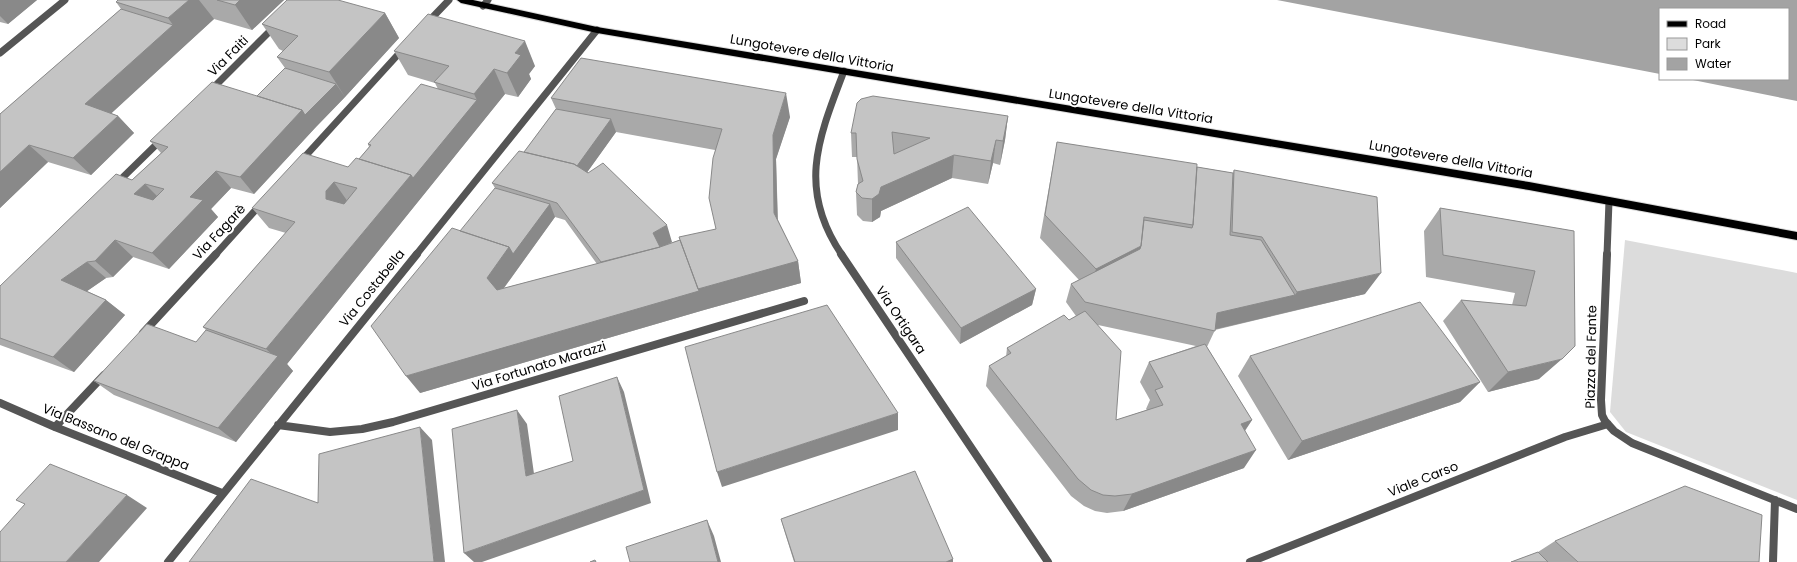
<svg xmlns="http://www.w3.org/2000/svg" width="1797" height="562" viewBox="0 0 1797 562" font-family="Poppins,sans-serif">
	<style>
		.green { fill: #dcdcdc }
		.water { fill: #a3a3a3 }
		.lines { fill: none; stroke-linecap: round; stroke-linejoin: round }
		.primary-casing { stroke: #dbdbdb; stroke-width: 2 }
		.lane { stroke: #555; stroke-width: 7 }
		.street-far1 { stroke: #555; stroke-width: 7 }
		.street { stroke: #555; stroke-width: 8 }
		.primary { fill: #000; fill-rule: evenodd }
		.wall { fill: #a9a9a9; fill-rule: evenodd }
		.shaded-wall { fill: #898989 }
		.building { fill: #c4c4c4; stroke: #898989; fill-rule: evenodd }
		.labels { text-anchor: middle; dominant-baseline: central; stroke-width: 4; stroke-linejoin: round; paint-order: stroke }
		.street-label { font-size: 13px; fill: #000; stroke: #fff }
	</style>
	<rect width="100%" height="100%" fill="#fff"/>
	<path class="green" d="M1625,240l172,33v227l-171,-68 -16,-20z"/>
	<path class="water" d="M1277,0h520v101l-109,-22h100v-70h-128v65z"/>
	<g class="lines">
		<g class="primary-casing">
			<path id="primary" d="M457,0h16l124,27 932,155 268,50v8l-268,-50 -932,-157 -136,-30z"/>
		</g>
		<path class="lane" d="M483,6l5,-6"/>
		<path class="street-far1" d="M427,23l22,-23
			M0,53l65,-53
			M210,91l65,-65
			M300,162l104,-114
			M116,184l46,-45
			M215,255l46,-51
			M416,255l181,-225
			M842,255c-45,-66 -24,-116 2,-184
			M1607,255l2,-54"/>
		<path class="street" d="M841,254l207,308
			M1607,254l-6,146 1,15 3,6 9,10 18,12 165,66
			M143,333l73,-79
			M0,403l55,24 167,66
			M278,425l52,7 32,-3 31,-7 411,-121
			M55,427l49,-52
			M168,562l249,-308
			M1250,562l315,-125 43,-13
			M1773,562l2,-62"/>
		<use href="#primary" class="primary"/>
	</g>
	<path class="wall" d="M0,0h37l-29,24 -8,-2z
		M118,0h166l-32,30 -38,-11 -103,94 7,3 16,17 -43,42 -43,-13 -48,46v-94l121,-105 -5,-7z
		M385,13l14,25 -54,59 -30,31 -61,66 -23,-6 -20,21 7,8 -49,52 -36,-12 -20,20 -7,1 -19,13 19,9 19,15 -51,57 -74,-27v-59l132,-106 29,-27 -11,-12 107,-45 28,-28 -8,-11 6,-6 -4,-2 -17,-25z
		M394,51l141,15 -6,8 2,5 -13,18 -13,-3 -218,270 6,7 -57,71 -122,-47 -20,-14 102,-39 10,-12 -3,-3 83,-94 -17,-5 -17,-20 96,-41 11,-8 10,-12 -1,-3 70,-55 -3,-6 -27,-8z
		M551,98l239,19 -14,42 2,61 20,41 3,22 -97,27 -284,83 75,-205 -3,-5 32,-31 32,-43zM616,132l99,18 1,79 -49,15 5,-2 -85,-70zM555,217l10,3 32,44 -93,24z
		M1008,116l-3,24 -5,25 -7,-2 -5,21 -36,-6 -71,33 -1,6 -8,5 -9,-1 -6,-6 -1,-23 2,-8 -1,-27h-5l-1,-24z
		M1057,142l140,25 36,6 1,-3 131,124 -150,36 -8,17 45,73 -7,11 -1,37 -121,43 -16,2 -12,-2 -11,-5 -13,-10 -85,-110 3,-20 17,-9 1,-9 62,-28 7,-4 -10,-14 5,-18 8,-4 -39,-42zM1098,325l98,21 -47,16 -9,20 10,18 -4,9 1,1 -31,10z
		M1440,208l134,23 -35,148 -51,13 -45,-71 18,-21 51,5 3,-12 -89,-16 -2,-46z
		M896,242l140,47 -4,16 -72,39 -64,-86z
		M1250,356l230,26 -20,20 -172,58 -50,-84z
		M781,519l172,40v3h-159l-9,-29z
		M1555,541l204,21h-248l27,-10z"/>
	<path class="shaded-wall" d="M0,0h37l-29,24 -8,-8z
		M189,0h10l15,19 -112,103 -17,-18 88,-79 -5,-7z
		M240,0h44l-32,30 -17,-25z
		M385,13l14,25 -54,59 -16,-25z
		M525,41l10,25 -6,8 2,5 -13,18 -11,-24 8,-20z
		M494,69l11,25 -218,270 6,7 -57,71 -18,-14 58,-70 -10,-9 145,-174 66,-75 -3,-6z
		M336,84l9,13 -30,31 -61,66 -14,-17 62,-67z
		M786,93l4,24 -14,42 2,77 -4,-23 -1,-78z
		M118,116l16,17 -43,42 -18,-17z
		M1008,116l-3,24 -5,25 3,-24z
		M611,119l5,13 -35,49 -6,-13z
		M996,140l-3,23 -5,21 3,-23z
		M29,145l19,17 -48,46v-36z
		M954,155l-2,23 -71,33 -1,6 -8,5v-23l9,-12z
		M216,171l15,17 -20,21 7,8 -49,52 -17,-16 38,-56z
		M334,182l14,20 -7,9 -15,-12v-8z
		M145,184l17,17 -11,10 -17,-17z
		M550,204l5,13 -57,79 -11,-18 22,-31z
		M667,225l5,17 -14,7 -5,-16z
		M115,240l18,17 -20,20 -18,-16z
		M1141,246l-7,22 -45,23 7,-22z
		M798,261l3,22 -97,27 -284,83 -14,-17 292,-87z
		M87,262l19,16 -26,18 -19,-16z
		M1381,273l-16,21 -153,36 5,-17 78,-18 2,-3z
		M1036,289l-4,16 -72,39 1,-16z
		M106,300l19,15 -51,57 -21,-15z
		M1562,359l-23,20 -51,13 20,-20z
		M617,377l7,15 27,111 -169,59h-8l-10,-9 180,-63z
		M1480,382l-20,20 -172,58 14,-19z
		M517,410l10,14 9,64 -10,-12z
		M898,413v17l-176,57 -5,-15z
		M1252,420l-13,19 2,-15z
		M420,427l12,13 13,122h-11z
		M1256,450l-12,18 -121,43 9,-17z
		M127,495l20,13 -48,54h-33z
		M707,520l7,16 7,26h-3z
		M953,559v3h-7z"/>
	<path class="building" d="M118,0h71l-21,18 -52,-16z
		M217,0h23l-5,5z
		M287,0h51l47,13 -56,59 -52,-15 21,-21 -36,-12z
		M121,9l52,16 -88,79 33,12 -45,42 -44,-13 -29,27v-58z
		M428,14l97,27 -10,12 6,2 -14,18 -13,-4 -20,25 -40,-12 15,-16 -55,-15z
		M581,58l205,35 -13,42 1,78 24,48 -100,28 -19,-52 37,-8 -7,-31 4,-40 9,-29 -171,-31z
		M285,68l51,16 -31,31 -3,-5 -45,-14z
		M212,82l90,28 -62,67 -24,-6 -26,26 13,3 -51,53 -37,-13 -20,21 -8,1 -26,18 45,20 -53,57 -53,-19v-52l116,-112 16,6 36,-33 -18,-6zM145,184l19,5 -11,11 -19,-6z
		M421,84l56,16 -64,78 -2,-3 -52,-16 12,-14 -3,-1z
		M873,96l135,20 -5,25 -7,-1 -5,21 -37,-6 -73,32 -2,7 -7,5 -10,-1 -6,-6 2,-8 5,-3 -6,-22 -1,-26h-5l6,-30 4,-4zM892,132l38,6 -36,16z
		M556,109l55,10 -34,47 -3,-2 -50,-12z
		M1057,142l140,22 -4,61 -49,-8 -3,29 -45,23 -51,-54z
		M519,151l55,13 14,9 15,-10 64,62 -14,8 7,14 -59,15 -44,-59 -65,-20z
		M303,153l45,14 8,-9 55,17 -145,174 -63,-22 92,-105 -43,-14zM334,182l23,6 -13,16 -18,-5v-8z
		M1197,167l36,6 -3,62 31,5 34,55 -78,18 -2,18 -130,-29 -14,-18 69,-35 1,-3 3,-26 48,8 1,-3z
		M1234,170l143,27 4,76 -84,19 -35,-55 -30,-5z
		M495,188l55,16 -37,50 -4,-7 -49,-16z
		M968,207l68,82 -75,39 -65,-86z
		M1440,208l134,23 1,115 -13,13 -54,13 -47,-72 65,6 9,-35 -92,-16z
		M452,228l57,19 -22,31 10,12 163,-43 20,-7 19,51 -293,85 -35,-50z
		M1420,302l60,80 -178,59 -52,-85z
		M827,305l71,108 -181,59 -32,-125z
		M1085,311l36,40 -5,69 47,-15 -8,-15 8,-3 -14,-25 56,-18 47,76 -11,4 15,26 -124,44 -17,2 -12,-1 -12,-5 -13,-11 -89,-113 22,-13 -4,-5 57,-33 5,5z
		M147,324l49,18 10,-12 72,26 -60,72 -124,-47z
		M617,377l27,113 -180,63 -12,-124 65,-19 9,66 47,-15 -14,-65z
		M420,427l14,135h-245l62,-83 67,24 1,-49z
		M50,464l77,31 -61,67h-66v-30l25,-28 -9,-4z
		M915,471l38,88 -7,3h-151l-14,-43z
		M1685,486l77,29 -3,47h-181l-23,-21z
		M707,520l11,42h-88l-4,-15z
		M1538,552l10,10h-37z
		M595,560l1,2h-6z"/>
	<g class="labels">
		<g class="street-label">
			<text transform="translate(812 53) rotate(10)">Lungotevere della Vittoria</text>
			<text transform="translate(228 56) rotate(-45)">Via Faiti</text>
			<text transform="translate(1131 106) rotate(9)">Lungotevere della Vittoria</text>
			<text transform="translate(1451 159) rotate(10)">Lungotevere della Vittoria</text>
			<text transform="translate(219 232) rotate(-47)">Via Fagarè</text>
			<text transform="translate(372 288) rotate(-51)">Via Costabella</text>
			<text transform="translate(901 320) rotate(56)">Via Ortigara</text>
			<text transform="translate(1591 357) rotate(-89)">Piazza del Fante</text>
			<text transform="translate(539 366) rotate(-17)">Via Fortunato Marazzi</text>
			<text transform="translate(116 437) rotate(22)">Via Bassano del Grappa</text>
			<text transform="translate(1423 479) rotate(-22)">Viale Carso</text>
		</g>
	</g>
	<rect x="1659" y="8" width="130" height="72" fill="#ffffff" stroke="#999999"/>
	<rect x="1667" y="21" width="20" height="6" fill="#000000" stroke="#999999"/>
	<text x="1695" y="28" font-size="12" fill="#000000">Road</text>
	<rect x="1667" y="38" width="20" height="12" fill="#dcdcdc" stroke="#999999"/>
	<text x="1695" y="48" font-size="12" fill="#000000">Park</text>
	<rect x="1667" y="58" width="20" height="12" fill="#a3a3a3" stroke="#999999"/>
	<text x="1695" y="68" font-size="12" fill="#000000">Water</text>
</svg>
